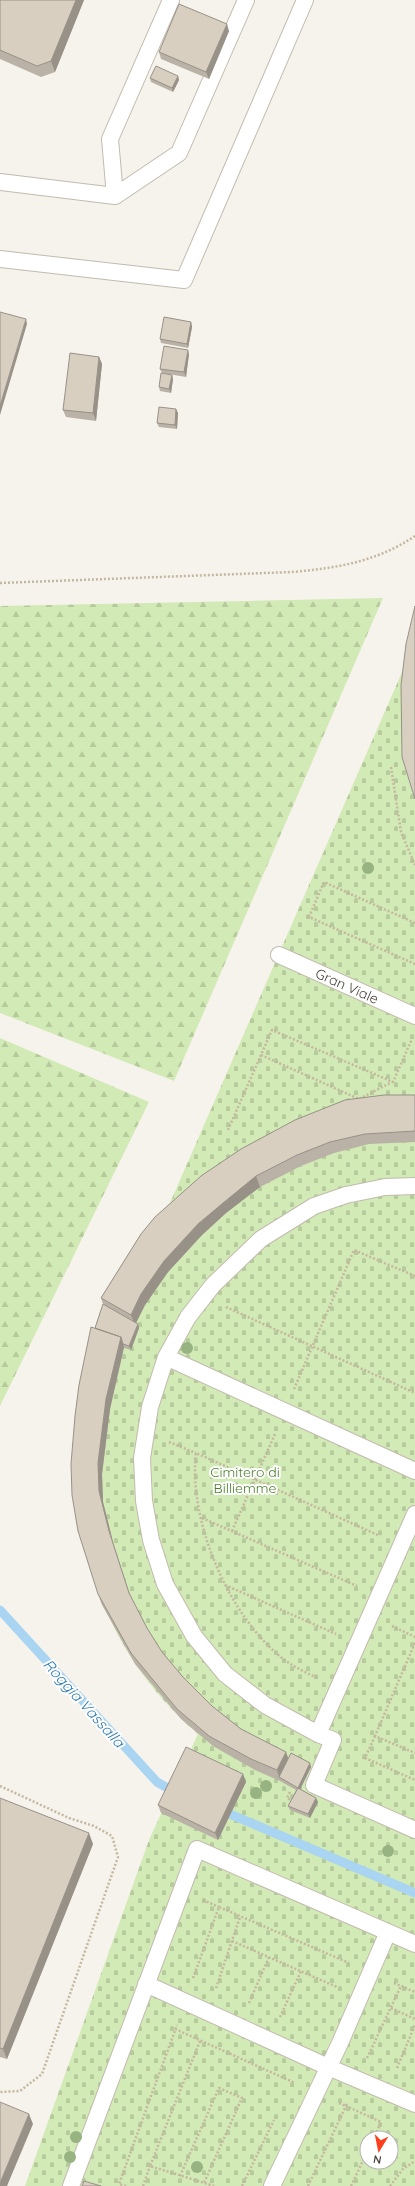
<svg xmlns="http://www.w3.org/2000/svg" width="415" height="2186" viewBox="0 0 415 2186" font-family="Quicksand,sans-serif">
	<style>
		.forest { fill: url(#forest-firs) }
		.cemetery { fill: url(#cemetery-stones); fill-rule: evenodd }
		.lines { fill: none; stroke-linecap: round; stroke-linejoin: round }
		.stream { stroke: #a9d4f2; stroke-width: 9 }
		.service-casing { stroke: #c2bbae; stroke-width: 18 }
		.path { stroke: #c4b79f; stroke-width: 2.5; stroke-dasharray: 2 2; stroke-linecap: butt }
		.service { stroke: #fff; stroke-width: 16 }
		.tree { fill: #97b381 }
		.wall { fill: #bab2a6 }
		.shaded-wall { fill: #979187 }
		.building { fill: #d8cfc1; stroke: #979187 }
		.labels { text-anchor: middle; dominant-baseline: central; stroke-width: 4; stroke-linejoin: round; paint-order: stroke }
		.street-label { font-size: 14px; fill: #4b4439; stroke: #fff }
		.park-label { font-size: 14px; fill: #4a7f2a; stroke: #fff }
		.water-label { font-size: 15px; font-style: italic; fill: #2e7ab2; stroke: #fff }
	</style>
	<defs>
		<pattern id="forest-firs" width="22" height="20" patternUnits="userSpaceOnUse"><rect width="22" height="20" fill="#d2eab5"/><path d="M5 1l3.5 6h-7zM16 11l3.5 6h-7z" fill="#b6ca9c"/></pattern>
		<pattern id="cemetery-stones" width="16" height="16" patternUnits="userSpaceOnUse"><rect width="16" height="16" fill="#d2eab5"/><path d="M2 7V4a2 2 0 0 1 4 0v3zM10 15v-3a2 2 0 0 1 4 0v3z" fill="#b6ca9c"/></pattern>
	</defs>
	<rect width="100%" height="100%" fill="#f6f3ec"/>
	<path class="forest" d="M383,598l-209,483 -174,-68v-407z
		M0,1038l149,64 -149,304z"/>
	<path class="cemetery" d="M415,634v1552h-390l124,-346 49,-106c-71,-61 -107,-137 -122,-228l83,-278 251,-574zM367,2138h24v24h-24z"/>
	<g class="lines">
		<path class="stream" d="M0,1610l157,172 14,8
			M230,1814l185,79"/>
		<g class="service-casing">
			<path id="service" d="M0,182l115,14 64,-43 67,-153
				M115,196l-5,-57 61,-139
				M0,259l184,21 121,-280
				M279,955l136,61
				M415,1186l-30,1 -39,8 -32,11 -53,33 -48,46 -25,32 -22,40 -16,50 -8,51 2,43 7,39 14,44 29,52 31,38 40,31 53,29 97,-220
				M166,1357l249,114
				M318,1734l15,6 -19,45 101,45
				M146,1984l182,83 87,37
				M71,2186l126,-337 218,95
				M272,2186l68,-143 48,-111"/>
		</g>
		<path class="path" d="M0,583l292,-11c45,-4 84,-10 123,-36
			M391,767l10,65 14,33
			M415,923l-91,-41 -15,35 106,47
			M261,1055l98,44 33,-17
			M228,1130l44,-100 121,52 19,-43
			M226,1307l189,86
			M294,1389l60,-139 61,26
			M169,1442l27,11
			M202,1518l155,68
			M232,1531l43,-97
			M225,1585l111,49
			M392,1626l23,11
			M415,1643l-40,93 40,17
			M317,1678c-12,-6 -25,-12 -35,-20 -53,-42 -94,-137 -86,-205l184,83
			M375,1736l-10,22 50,22
			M0,1786l69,32 25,8 18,10 6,21 -76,217 -22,17 -20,1
			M290,1792l-3,6 7,4
			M203,1900l16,7
			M232,1941l105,46
			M193,1978l26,-71 130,56
			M394,1983l21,9
			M216,1988l24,-71
			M249,2003l20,-46
			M391,2008l24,11
			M280,2017l21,-46
			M175,2029l120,54
			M200,2041l-50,125 64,20
			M367,2058l34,-72
			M397,2068l18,-43
			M339,2103l7,3 1,-4
			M180,2176l39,-88 23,10 -38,85
			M126,2186l-7,-2 58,-159
			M143,2186l7,-20
			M242,2186l32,-66
			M308,2186l38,-80 35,16 -7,16
			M351,2186l16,-34
			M390,2186l13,-17 12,-8"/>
		<use href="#service" class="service"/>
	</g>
	<g class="tree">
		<circle cx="368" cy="868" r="6"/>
		<circle cx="187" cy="1348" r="6"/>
		<circle cx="266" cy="1786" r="6"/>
		<circle cx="256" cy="1793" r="6"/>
		<circle cx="388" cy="1851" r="6"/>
		<circle cx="76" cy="2137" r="6"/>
		<circle cx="70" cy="2157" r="6"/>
		<circle cx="197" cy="2167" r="6"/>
	</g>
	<path class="wall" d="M0,0h84l-29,72 -14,5 -41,-18z
		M229,31l-20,48 -48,-20 -2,-7z
		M178,76l1,4 -6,12 -22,-10 -1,-4z
		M191,322l1,5 -4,21 -27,-5 -1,-4z
		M189,354l-3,23 -24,-4 -2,-4z
		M99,357l3,7 -6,57 -30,-4 -3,-7z
		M172,375l1,4 -2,14 -11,-2 -1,-4z
		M176,409l2,4 -1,16 -18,-2 -2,-4z
		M415,1095v47l-46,2 -35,9 -33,13 -41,21 -34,26 -24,22 -34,37 -23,33 -9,18 2,1 1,4 -8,22 -7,-2 -14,61 -8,65 1,28 10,40 17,53 17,33 15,24 21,25 29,29 29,23 47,30 23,8 -11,22 16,9 2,4 -8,16 -20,-8 -2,-4 8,-16 -16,-9 -25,-11 -42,-24 -32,-27 -46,-55 -33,-59 -4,-11 -3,-266 8,-24 -2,-6 40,-64z
		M243,1774l3,8 -28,58 -57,-27 -3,-8z
		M0,1798l93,46 -86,215 -7,-2z"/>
	<path class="shaded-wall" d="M76,0h8l-29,72 -4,-11z
		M227,24l2,7 -20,48 -3,-7z
		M178,76l1,4 -6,12 -1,-4z
		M26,319l1,5 -27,91v-9z
		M191,322l1,5 -4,21 -1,-4z
		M188,350l1,4 -3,23 -2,-5z
		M99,357l3,7 -6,57 -3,-8z
		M172,375l1,4 -2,14 -2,-4z
		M176,409l2,4 -1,16 -2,-4z
		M256,1176l4,11 -34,26 -24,22 -34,37 -23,33 -10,20 -4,-10 10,-21 23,-33 34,-37 25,-21z
		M138,1324l1,4 -8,22 -2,-4z
		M121,1337l3,10 -14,62 -8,65 1,28 10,40 -4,-11 -10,-40 -1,-28 8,-64z
		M286,1752l4,11 -11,14 -2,-7z
		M310,1763l1,4 -12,25 -1,-4z
		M243,1774l3,8 -28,58 -3,-7z
		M316,1798l2,4 -8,16 -2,-4z
		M89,1833l4,11 -86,215 -4,-10z
		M29,2114l4,10 -26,62h-7v-3z"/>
	<path class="building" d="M0,0h76l-25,61 -14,5 -37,-16z
		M179,4l48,20 -21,48 -47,-20z
		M156,66l22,10 -6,12 -22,-10z
		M0,312l26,7 -26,87z
		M164,317l27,5 -4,22 -27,-5z
		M164,346l24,4 -4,22 -24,-3z
		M70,353l29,4 -6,56 -30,-3z
		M161,373l11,2 -3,14 -10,-2z
		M159,407l17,2 -1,16 -18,-2z
		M415,606v193l-13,-42 -1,-72 5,-41z
		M384,1095h31v36l-50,3 -35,8 -33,13 -41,21 -33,27 -25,21 -34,37 -23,33 -10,21 -30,-17 40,-64 14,-17 46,-41 40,-27 54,-29 50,-20z
		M103,1304l35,20 -9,22 -6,-2 -2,-7 -26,-9z
		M91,1327l30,10 -15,62 -8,64 1,28 10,40 20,62 18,35 15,24 21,25 29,29 29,23 45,23 -9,18 -26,-11 -42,-23 -32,-27 -46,-56 -33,-59 -20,-63 -6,-36 -1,-31 4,-48 4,-31z
		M186,1747l57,27 -28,59 -57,-28z
		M291,1753l19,10 -12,25 -19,-11z
		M298,1788l18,10 -8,16 -20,-8z
		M0,1798l89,35 -86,216 -3,-1z
		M0,2102l29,12 -29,69z
		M84,2181l17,5h-19z"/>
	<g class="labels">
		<g class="street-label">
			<text transform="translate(347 986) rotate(24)">Gran Viale</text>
		</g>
		<g class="park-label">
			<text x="245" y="1472">Cimitero di<tspan x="245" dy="16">Billiemme</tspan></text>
		</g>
		<g class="water-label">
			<text transform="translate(84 1703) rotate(48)">Roggia Vassalla</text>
		</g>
	</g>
	<g transform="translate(379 2150) rotate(190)"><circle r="19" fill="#ffffff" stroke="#b7b4b0"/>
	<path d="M0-3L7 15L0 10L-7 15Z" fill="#fc3f1d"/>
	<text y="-6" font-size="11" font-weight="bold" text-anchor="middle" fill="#4b4439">N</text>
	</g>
</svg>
